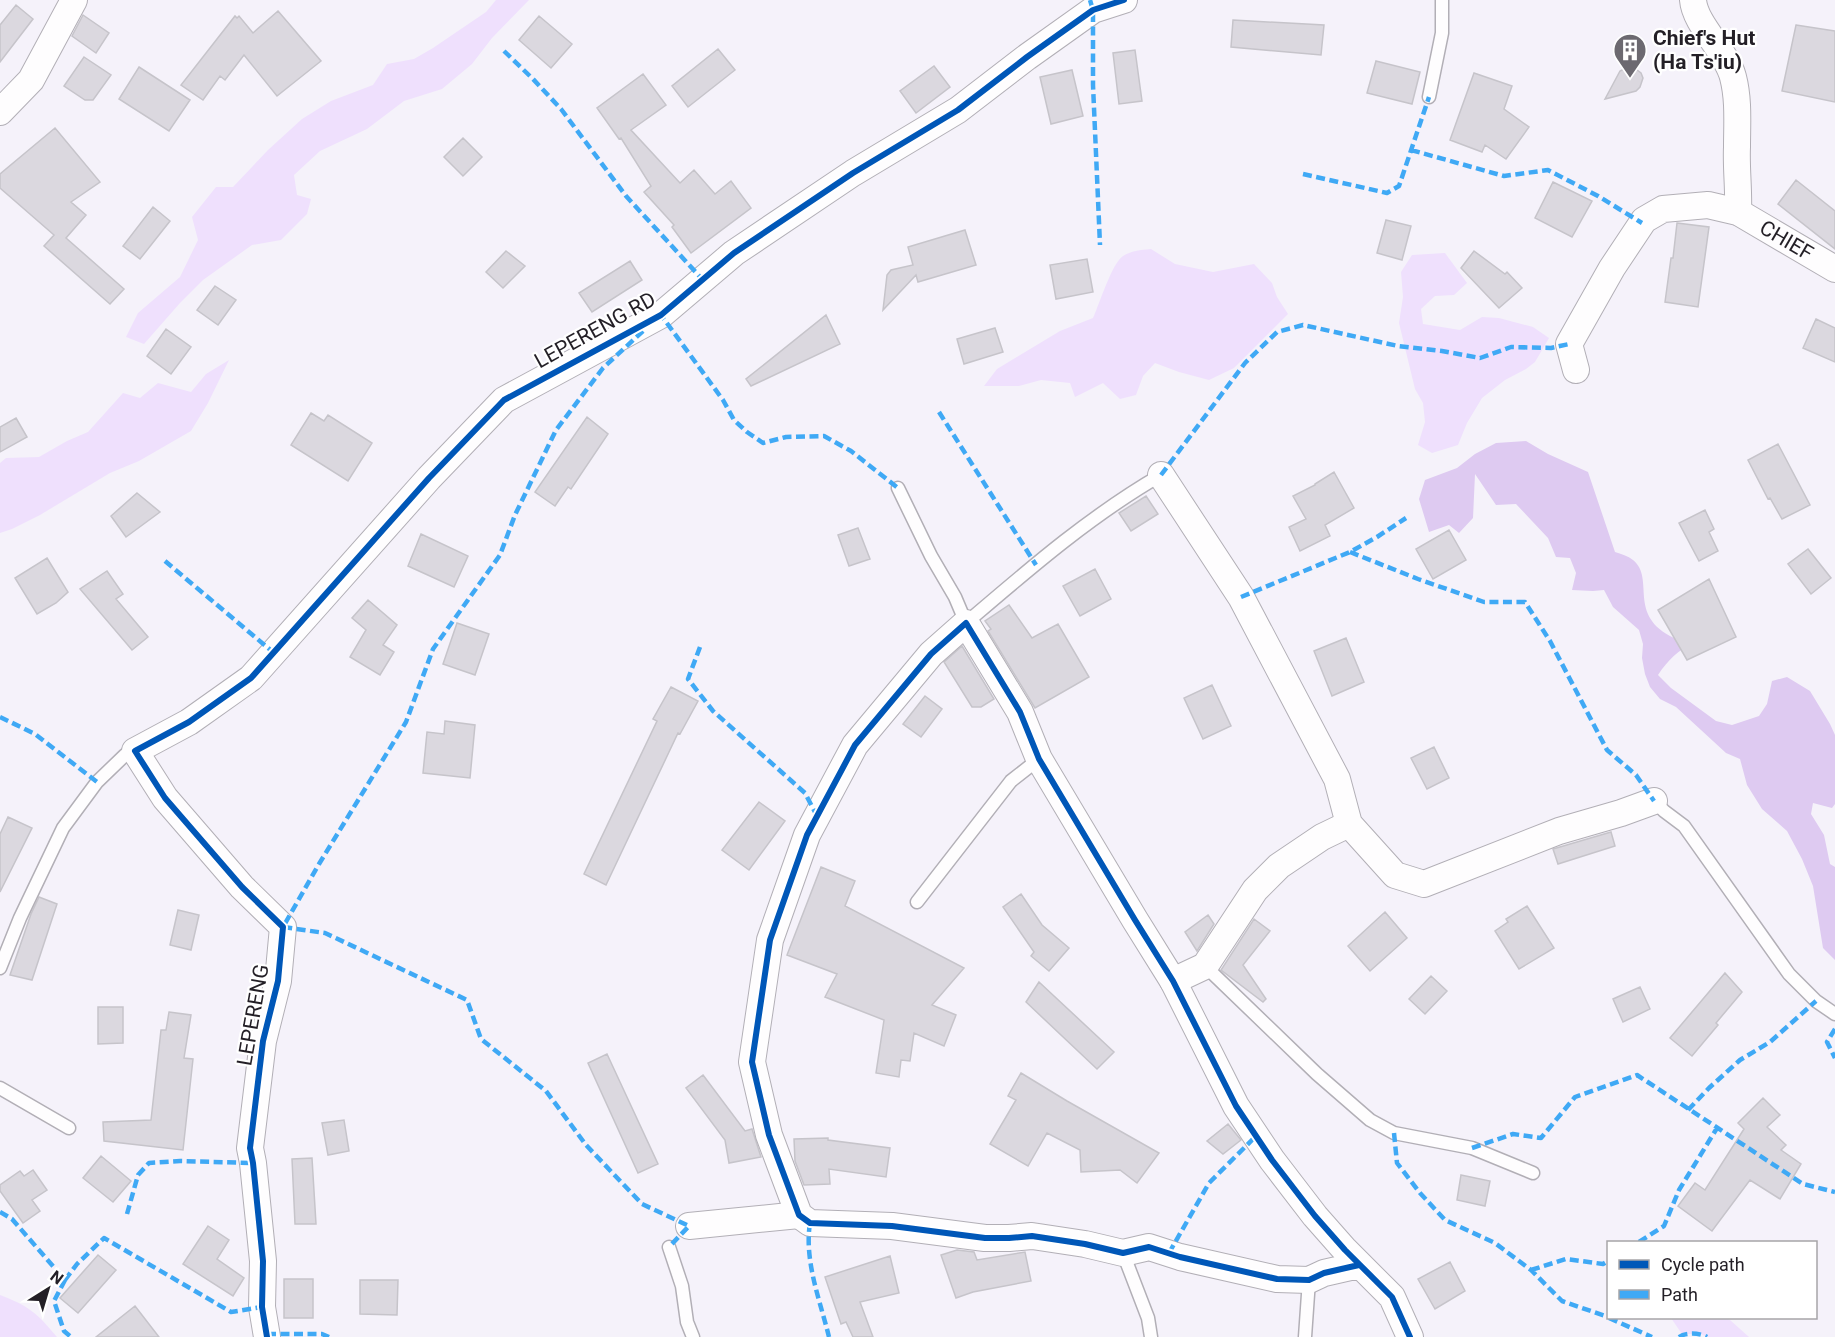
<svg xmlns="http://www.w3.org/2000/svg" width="1835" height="1337" viewBox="0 0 1835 1337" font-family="Roboto,sans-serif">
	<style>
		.green { fill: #efe0fd }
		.forest { fill: #decaf1 }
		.building { fill: #dbd8df; stroke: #c6c4ca; stroke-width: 1.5 }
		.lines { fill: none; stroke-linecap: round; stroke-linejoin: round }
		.service-casing { stroke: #b2afb6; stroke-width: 15 }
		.minor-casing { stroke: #b2afb6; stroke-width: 28 }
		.service { stroke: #fefdfe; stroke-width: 12 }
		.minor { stroke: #fefdfe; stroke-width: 26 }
		.quiet { stroke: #3fa9f5; stroke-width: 4.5; stroke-dasharray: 9 4.5; stroke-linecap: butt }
		.cycleway-casing { stroke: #fff; stroke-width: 10 }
		.cycleway { stroke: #0057b8; stroke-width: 6 }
		.labels { text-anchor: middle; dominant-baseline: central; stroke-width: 4.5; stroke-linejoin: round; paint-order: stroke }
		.poi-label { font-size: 21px; font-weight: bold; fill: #231f26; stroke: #fff; text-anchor: start }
		.street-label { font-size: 21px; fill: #231f26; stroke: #fff }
	</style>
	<rect width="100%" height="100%" fill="#f5f2fa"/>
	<path class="green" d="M496,0h33l-37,38 -20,26 -30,25 -38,12 -37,28 -47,22 -26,24 3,20 14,4 -4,15 -26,26 -29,5 -49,35 -23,23 -36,41 -18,-7 12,-24 42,-36 18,-37 -6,-23 24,-30h17l35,-37 34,-31 29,-18 42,-16 14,-21 27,-5 19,-11 53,-36z
		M1151,249l24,15 38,8 41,-8 18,19 5,14 11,17 -54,54 -25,12 -30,-8 -24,-9 -12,13 -7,19 -16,4 -17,-16 -28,14 -5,-14 -29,-3 -22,6h-35l13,-17 63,-38 33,-13c6,-13 19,-55 30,-62 8,-5 17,-6 28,-7z
		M1445,253l22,30 -13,12 -19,1 -14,13 2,15 37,6 22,-13 17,1 34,9 16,11 -14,24 -9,7 -21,11 -23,18 -15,25 -9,22 -26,8 -14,-8 7,-23 -2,-19 -8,-14 -16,-66 4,-26 -2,-25 11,-17z
		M229,360l-21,43 -17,28 -52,30 -29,12 -70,42 -28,14 -12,4v-70l6,-5 33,-1 28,-16 21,-9 35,-39 17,5 18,-15 33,9 15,-18z
		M0,1295c29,11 37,18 57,42h-57z
		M1671,1318h54l5,2 19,17h-42l-6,-3h-19z"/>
	<path class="forest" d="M1526,441l22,13 40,18 27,80c6,2 13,4 18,8 23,19 -7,55 41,78l23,-13 -3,18c-16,7 -26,17 -36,32l13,13 45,33 16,4 27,-9 8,-12 5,-23 15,-4 23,14 20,33 5,11v69l-3,4 -19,-5 -2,11 13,21 6,29 5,3v93l-12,-12 -10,-62 -11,-27 -15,-28 -25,-22 -15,-24 -7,-26 -14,-6 -50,-46 -16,-8 -10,-12 -5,-13 -3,-16 1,-14 -4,-14 -26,-23 -9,-17 -11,1 -21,-1 4,-17 -6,-15 -14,-1 -8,-19 -32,-34 -20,1 -21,-31 -2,44 -14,15 -10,-8 -20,7 -10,-33 6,-19 32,-12 18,-14 21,-11z"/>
	<path class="building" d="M16,5l17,14 -33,43v-37z
		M278,11l43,50 -44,35 -33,-41 -19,25 -5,-4 -17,24 -22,-15 54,-69 2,2 2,-2 14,17z
		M83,15l26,18 -13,20 -24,-17z
		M539,16l33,28 -21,24 -32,-28z
		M1233,20l91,5 -3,30 -90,-8z
		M1796,25l39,6v71l-53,-11z
		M718,49l17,21 -47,37 -16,-21z
		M1135,50l7,51 -23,3 -6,-51z
		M84,57l27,18 -18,25h-8l-21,-14z
		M1376,61l44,11 -8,32 -45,-11z
		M934,66l16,21 -34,26 -16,-22z
		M139,67l51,33 -21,31 -50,-32z
		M1628,67h5l8,6 2,5 -3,9 -4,4 -31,8 15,-28z
		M1072,70l11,46 -32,8 -11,-47z
		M1474,73l38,13 -8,23 25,18 -23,32 -21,-14 -3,7 -32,-12z
		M643,74l23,31 -35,25 49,53 14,-13 21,24 16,-13 20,27 -60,45 -19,-26 2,-2 -30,-33 7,-6 -30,-48 -2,1 -22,-31z
		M55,128l45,54 -29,20 15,13 -20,23 58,51 -14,15 -66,-58 10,-11 -54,-47v-14z
		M463,138l19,19 -19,19 -19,-19z
		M1796,180l39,31v38l-57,-45z
		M1553,182l39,19 -20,36 -37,-19z
		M153,207l17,14 -30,38 -17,-13z
		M1386,220l25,6 -9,34 -25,-7z
		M1677,223l32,4 -11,80 -33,-5 6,-44h2z
		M965,230l11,35 -58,17 -2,-7 -33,35 4,-35 4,-5 22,-5 -5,-18z
		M506,251l19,15 -22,22 -17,-16z
		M1474,251l31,23 2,-2 15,16 -23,20 -38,-40z
		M1087,259l6,33 -37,7 -6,-34z
		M630,261l12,19 -50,32 -13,-19z
		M215,286l21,14 -18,25 -21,-15z
		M826,315l14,29 -89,42 -5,-7z
		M1816,319l19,9v34l-32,-14z
		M995,328l8,24 -39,12 -7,-25z
		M166,329l25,18 -20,27 -24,-18z
		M311,413l13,8 4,-6 44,28 -24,38 -57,-36z
		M587,417l21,17 -37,55 -3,-2 -13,19 -20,-14z
		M16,418l11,19 -27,15v-25z
		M1778,444l32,61 -28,14 -12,-21 -2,1 -20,-39z
		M1334,472l20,36 -29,17 5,11 -30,15 -11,-24 17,-8 -13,-23 22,-11v-1z
		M137,493l23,19 -34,25 -15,-21z
		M1146,496l12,18 -27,17 -12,-18z
		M1705,510l9,19 -5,3 9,19 -19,10 -20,-38z
		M858,528l12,31 -21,7 -11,-31z
		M1449,530l17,30 -33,19 -17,-30z
		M421,534l47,22 -14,31 -46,-21z
		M1808,549l23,29 -20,16 -23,-30z
		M47,558l21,34 -12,11 -19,11 -22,-36z
		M1095,569l16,30 -31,17 -17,-30z
		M107,571l16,23 -7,5 32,38 -16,13 -52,-61z
		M1709,579l27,58 -49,23 -29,-50z
		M368,600l29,25 -14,20 11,7 -14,23 -30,-18 16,-27 -14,-12z
		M1009,605l23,33 26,-14 31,53 -54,31 -47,-77 3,-2 -6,-8z
		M457,623l32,11 -14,41 -32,-11z
		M1346,638l18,44 -32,14 -18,-45z
		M962,646l32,53 -13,8h-9l-28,-45z
		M1212,685l19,41 -28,13 -19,-41z
		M671,687l27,14 -18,33 -2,-1 -72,152 -22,-11 73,-153 -4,-2z
		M925,696l17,13 -21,28 -18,-13z
		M445,721l30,4 -5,53 -47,-5 4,-41 17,2z
		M1434,747l15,31 -22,11 -16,-31z
		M759,802l26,19 -36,49 -27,-20z
		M8,817l24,11 -32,64v-58z
		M1611,832l4,14 -57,18 -5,-15z
		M821,867l34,14 -10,25 119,62 -32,37 24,10 -12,31 -30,-13 -4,28 -9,-1 -2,17 -23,-4 8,-53 -59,-23 12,-23 -50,-19z
		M1021,894l21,31 27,23 -20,23 -18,-15 3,-4 -31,-45z
		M39,897l18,7 -25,76 -22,-5 21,-61z
		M1527,906l27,42 -35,21 -24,-38 13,-9 -2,-3z
		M178,910l21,5 -8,35 -21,-5z
		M1385,912l22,26 -37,33 -22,-25z
		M1208,915l6,9 -17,27 -12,-19z
		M1254,919l16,12 -27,34 23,34 -3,3 -42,-32z
		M1725,973l17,19 -26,31 2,2 -26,31 -22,-18z
		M1431,976l16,15 -22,23 -16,-15z
		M1039,982l75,70 -17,17 -71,-67z
		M1640,987l10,22 -27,13 -10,-23z
		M98,1007h25v36l-25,1z
		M169,1012l22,3 -7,43 9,1 -10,91 -79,-9 -1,-19 48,-2 10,-90h5z
		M607,1054l51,110 -20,9 -50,-110z
		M1021,1073l46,28 92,52 -22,30 -17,-13 -39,2 -1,-22 -33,-17 -19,33 -38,-22 26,-44 -8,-4z
		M703,1075l42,56 7,-2 9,28 -32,6 -4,-23 -39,-52z
		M1763,1098l17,17 -13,12 19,18 -5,5 20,14 -21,35 -30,-19 -38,51 -34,-25 17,-23 10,7 39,-61 -6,-6z
		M344,1120l5,31 -21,4 -6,-32z
		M1228,1124l13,16 -18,14 -16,-13z
		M828,1138v2l62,8 -4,29 -57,-8 1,15 -26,1 -9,-24 -1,-22z
		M101,1156l30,25 -18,21 -30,-24z
		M312,1158l4,66h-21l-3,-65z
		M33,1170l14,20 -15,10 8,11 -17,12 -23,-32v-6l20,-14 4,5z
		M1461,1175l29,6 -5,25 -28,-6z
		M208,1226l21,14 -12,19 27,19 -11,18 -50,-32z
		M957,1250l17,2 3,8 48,-8 6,29 -58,11 -17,6 -15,-43z
		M98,1255l18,15 -38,43 -18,-15z
		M890,1256l9,37 -39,9 13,35h-20l-7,-15 -5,2 -16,-47z
		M1450,1262l15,29 -30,18 -17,-30z
		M284,1279h29v39h-29z
		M360,1280h38l-1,35 -37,-1z
		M135,1306l24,31h-63z"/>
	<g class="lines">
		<g class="service-casing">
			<path id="service" d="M1429,97l13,-64v-33
				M898,488l33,68 24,41 11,26c62,-53 124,-107 195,-148
				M1654,801l10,10 20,15 105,148 27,27 19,13
				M917,902l94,-121 28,-22
				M1205,966l112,108 53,46 24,13 78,15 61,25
				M0,968l20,-50 43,-90 34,-46 28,-27 10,-4
				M0,1088l69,40
				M669,1247l13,39 5,36 6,15
				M1123,1253l25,65 3,19
				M1305,1337l4,-57"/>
		</g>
		<g class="minor-casing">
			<g id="minor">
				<path d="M1693,0c2,25 33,50 40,77 6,23 4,47 4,70 -1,21 2,43 1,65"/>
				<path d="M0,112l31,-32 43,-80"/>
				<path id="s1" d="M1576,370l-7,-26 43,-76 32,-48 19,-11 45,-4 30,7 97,57"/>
				<path d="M1161,475l80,122 96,182 12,45 46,51 29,9 135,-53 62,-18 33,-12"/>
				<path d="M1173,981l32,-15 50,-76 24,-24 43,-29 27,-13"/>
				<path d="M689,1226l110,-11"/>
				<path d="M1359,1265l-35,8 -15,7 -32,-1 -97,-22 -31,-10 -26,6 -38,-9 -53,-8 -23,2h-24l-93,-12 -82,-3 -11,-8 -30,-80 -17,-73 18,-122 37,-105 48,-90 76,-91 35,-31 54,89 19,47 96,161 38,61 63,125 36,54 43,56 30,34 47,47 18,40"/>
				<path d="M267,1337l-5,-30 1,-46 -10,-98 -3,-15 13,-107 15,-60 5,-54 -41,-40 -77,-89 -30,-47 54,-29 62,-44 178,-200 75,-78 157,-85 73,-62 119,-80 105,-63 69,-53 66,-47 31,-10"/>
			</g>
		</g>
		<use href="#service" class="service"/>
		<use href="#minor" class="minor"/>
		<path class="quiet" d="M1090,0l3,10v75l7,160
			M504,51l29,28 28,30 65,87 76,83
			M1411,150l93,26 44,-6 50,26 44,27
			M1303,174l84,19 12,-7 30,-89
			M658,317l3,-2 62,85 11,20 13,12 16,11 23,-6 38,-1 27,15 47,37
			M643,331l-40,37 -47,62 -41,85 -15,40 -67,94 -27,73 -87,142 -36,63 42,6 142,67 14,39 65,52 40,54 56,59 47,22 -20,21
			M939,412l97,153
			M1161,475l84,-112 32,-31 26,-7 95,21 44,5 38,7 31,-11 40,1 18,-4
			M1350,552l68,27 66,23h41l25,39 57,109 29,25 18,26
			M165,561l109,92
			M1241,597l109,-45 27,-15 29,-19
			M700,647l-12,32 25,32 92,82 12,23
			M0,717l35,17 62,48
			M1835,1029l-8,13 8,16
			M1688,1110l21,-22 31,-28 30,-18 46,-41
			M1394,1133l3,30 23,30 25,27 50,23 36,27 31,31 46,16
			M1472,1148l41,-14 28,4 34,-41 62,-22 166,109 32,8
			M0,1212l12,7 53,61 12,-16 27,-26 127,74 31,-5
			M127,1214l11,-39 11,-12 31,-2 73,2
			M810,1223c-6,38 10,77 19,114
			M1639,1242l25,-16 15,-36 38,-62
			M1169,1253l40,-70 47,-47
			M1531,1270l35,-11 37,5 5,-3
			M65,1280l-11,21 10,30 7,6
			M1609,1318l43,19
			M267,1334h55l7,3
			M1679,1337c7,-5 21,-4 28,0"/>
		<g class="cycleway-casing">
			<path id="cycleway" d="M1359,1265l-35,8 -15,7 -32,-1 -97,-22 -31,-10 -26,6 -38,-9 -53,-8 -23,2h-24l-93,-12 -82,-3 -11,-8 -30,-80 -17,-73 18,-122 37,-105 48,-90 76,-91 35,-31 54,89 19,47 96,161 38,61 63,125 36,54 43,56 30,34 47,47 18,40
				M267,1337l-5,-30 1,-46 -10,-98 -3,-15 13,-107 15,-60 5,-54 -41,-40 -77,-89 -30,-47 54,-29 62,-44 178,-200 75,-78 157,-85 73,-62 119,-80 105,-63 69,-53 66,-47 31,-10"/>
		</g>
		<use href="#cycleway" class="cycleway"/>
	</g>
	<defs>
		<g id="building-pin" transform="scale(1.725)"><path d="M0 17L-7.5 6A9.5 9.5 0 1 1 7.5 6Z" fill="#6c6970" stroke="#fff"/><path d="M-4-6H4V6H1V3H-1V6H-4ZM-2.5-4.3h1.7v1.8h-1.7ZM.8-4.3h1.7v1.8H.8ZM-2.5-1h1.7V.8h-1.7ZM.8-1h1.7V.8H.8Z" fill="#fff"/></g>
	</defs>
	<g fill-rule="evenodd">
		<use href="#building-pin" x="1630" y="50"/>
	</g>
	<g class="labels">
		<g class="poi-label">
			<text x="1653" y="38">Chief's Hut<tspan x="1653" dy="24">(Ha Ts'iu)</tspan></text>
		</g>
		<g class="street-label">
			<text stroke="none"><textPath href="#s1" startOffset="326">CHIEF</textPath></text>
			<text transform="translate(595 330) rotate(-29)">LEPERENG RD</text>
			<text transform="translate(253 1015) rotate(-80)">LEPERENG</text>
		</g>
	</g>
	<rect x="1607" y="1241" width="210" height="78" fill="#ffffff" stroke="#a7a5a8" stroke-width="1.5"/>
	<rect x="1619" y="1260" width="30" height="9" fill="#0057b8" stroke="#a7a5a8" stroke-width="1.5"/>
	<text x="1661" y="1271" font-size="18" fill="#231f26">Cycle path</text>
	<rect x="1619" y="1290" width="30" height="9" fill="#3fa9f5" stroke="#a7a5a8" stroke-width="1.5"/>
	<text x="1661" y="1301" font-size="18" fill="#231f26">Path</text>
	<g transform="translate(48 1289) rotate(37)" stroke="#ffffff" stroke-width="4.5" paint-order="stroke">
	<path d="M0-4.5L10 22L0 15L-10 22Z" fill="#231f26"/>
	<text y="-9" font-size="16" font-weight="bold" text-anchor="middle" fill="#231f26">N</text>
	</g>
</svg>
